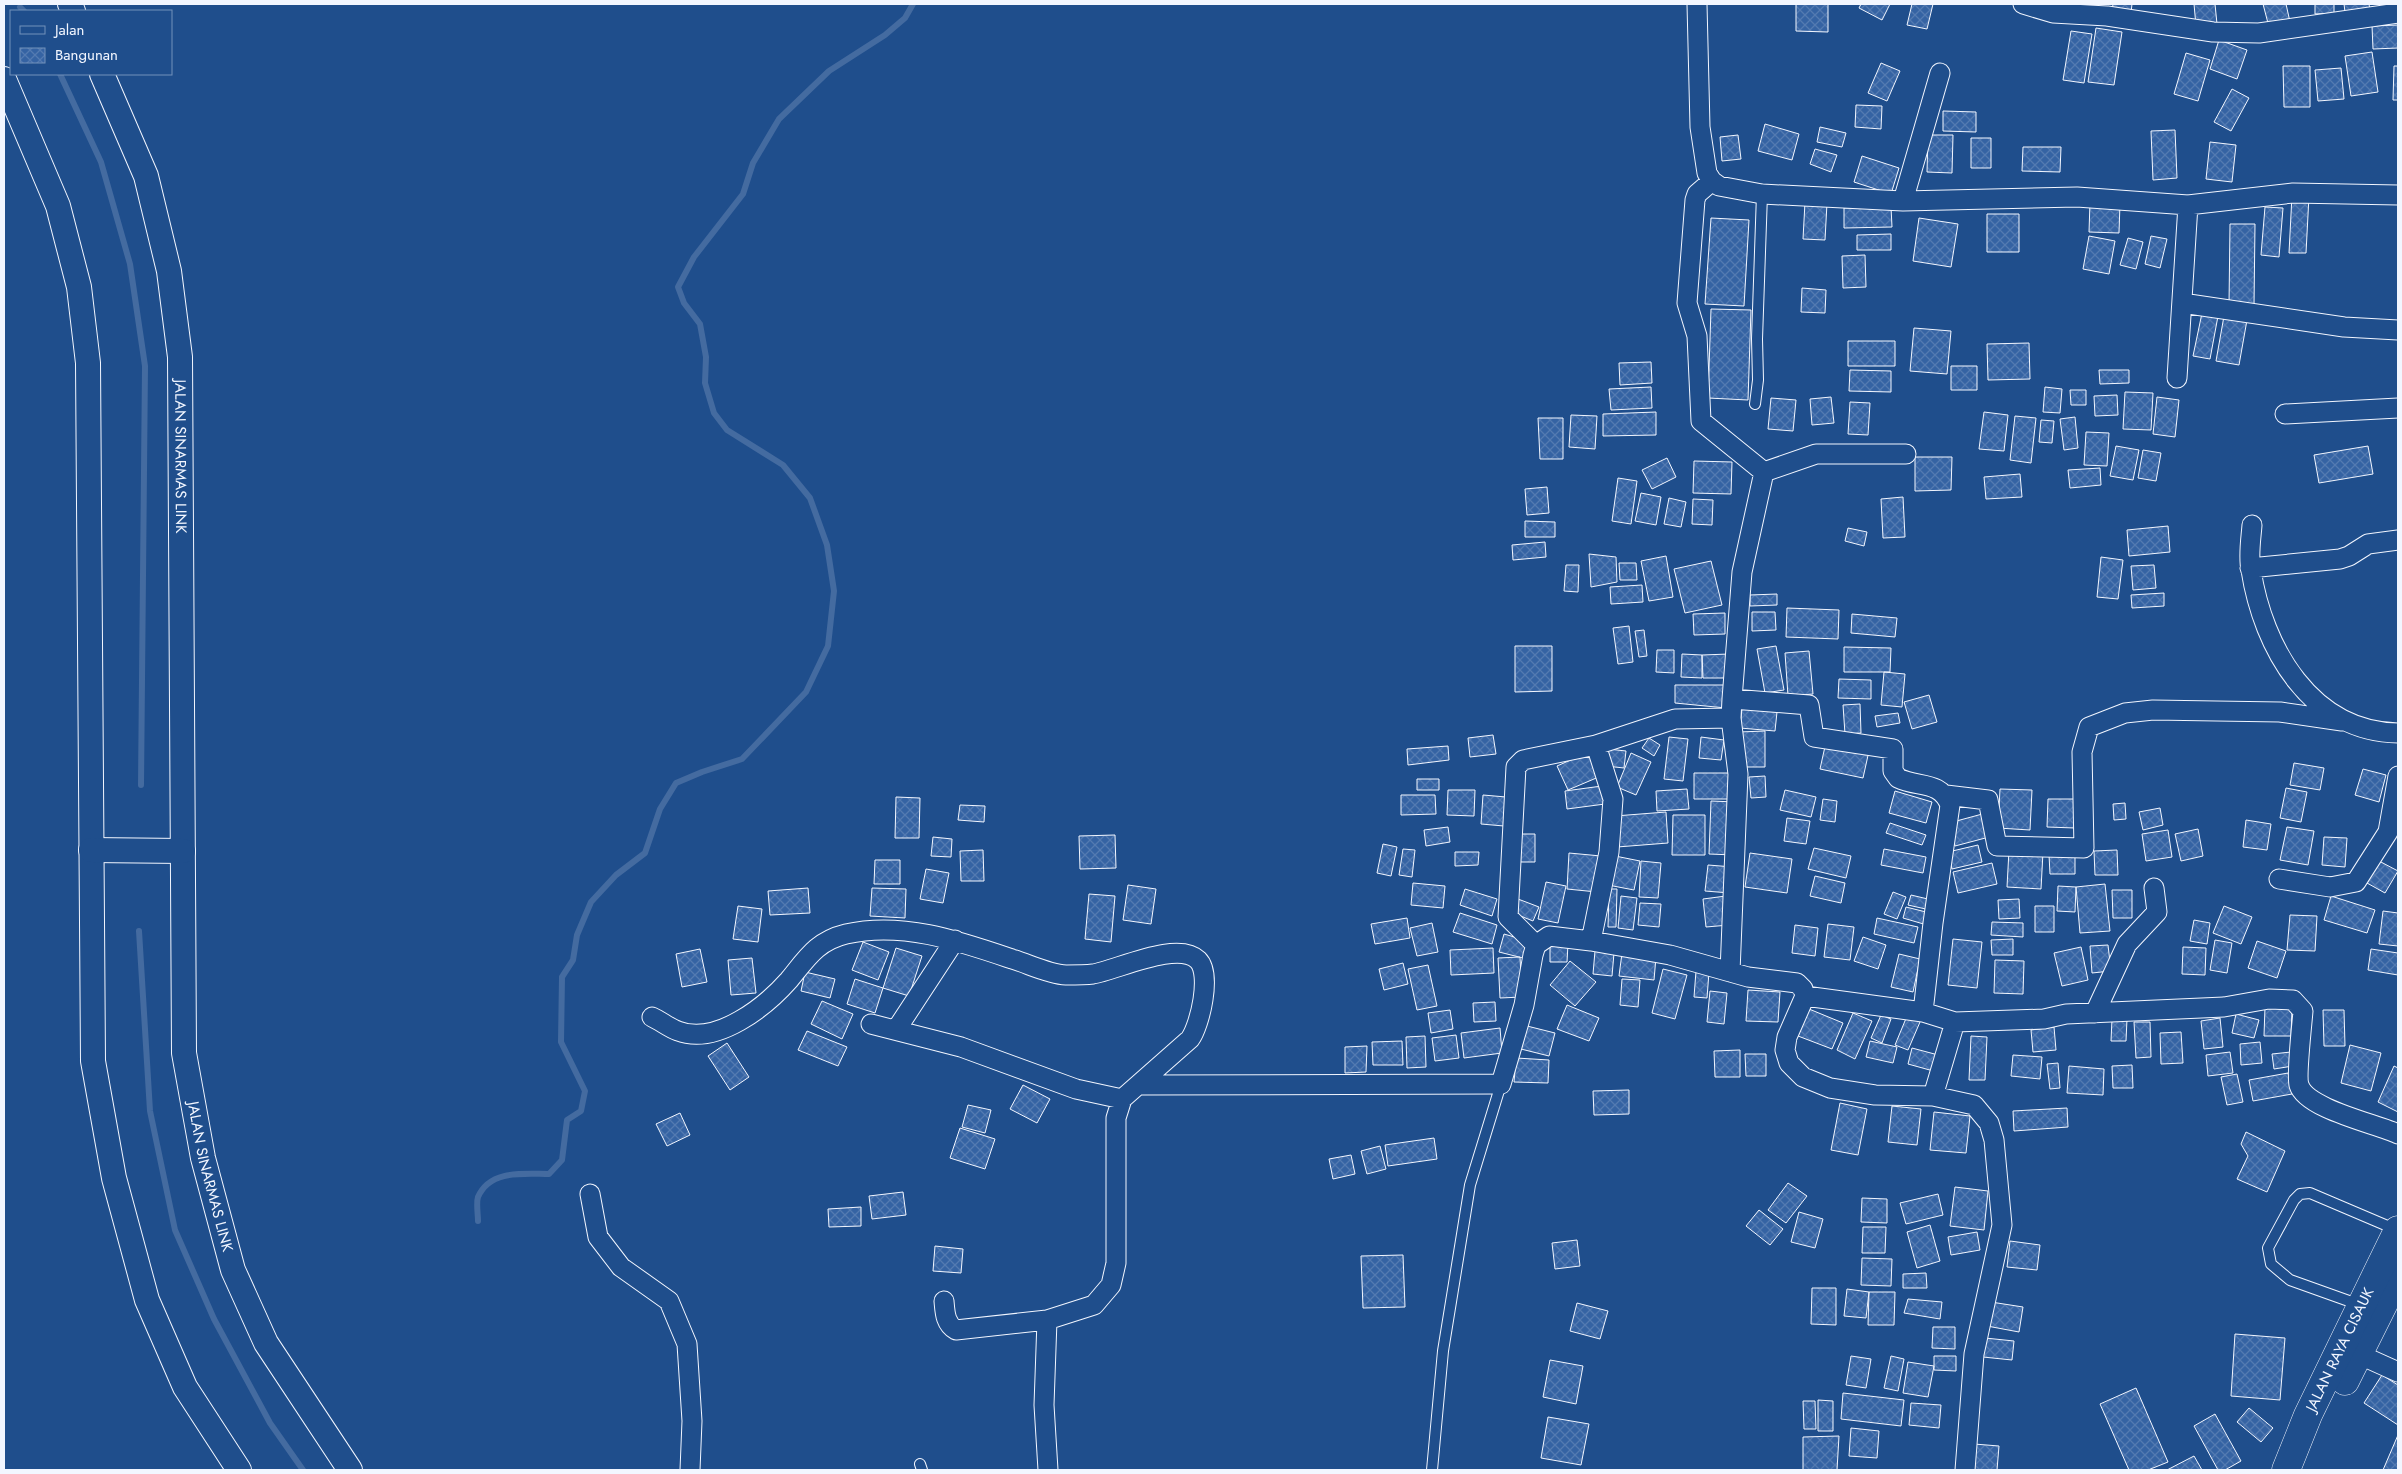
<svg xmlns="http://www.w3.org/2000/svg" width="2402" height="1474" viewBox="0 0 2402 1474" font-family="Jost,sans-serif">
	<style>
		.lines { fill: none; stroke-linecap: round; stroke-linejoin: round }
		.stream { stroke: #446ba0; stroke-width: 6 }
		.building { fill: url(#building-cross-hatch); stroke: #f2f6ff }
		.service-casing { stroke: #f2f6ff; stroke-width: 12 }
		.minor-casing { stroke: #f2f6ff; stroke-width: 21 }
		.tertiary-casing { stroke: #f2f6ff; stroke-width: 26 }
		.primary-casing { stroke: #f2f6ff; stroke-width: 29 }
		.service { stroke: #1f4e8c; stroke-width: 10 }
		.minor { stroke: #1f4e8c; stroke-width: 19 }
		.tertiary { stroke: #1f4e8c; stroke-width: 24 }
		.primary { stroke: #1f4e8c; stroke-width: 28 }
		.labels { text-anchor: middle; dominant-baseline: central; stroke-width: 4; stroke-linejoin: round; paint-order: stroke }
		.street-label { font-size: 15px; fill: #f2f6ff; stroke: #1f4e8c }
	</style>
	<defs>
		<pattern id="building-cross-hatch" width="8" height="8" patternUnits="userSpaceOnUse" patternTransform="scale(1.25)"><rect width="8" height="8" fill="#3563a3"/><path d="M0 0l8 8M0 8l8-8" fill="none" stroke="#537ab1"/></pattern>
	</defs>
	<rect width="100%" height="100%" fill="#1f4e8c"/>
	<g class="lines">
		<path class="stream" d="M20,7l4,4
			M60,74l41,88 29,102 15,102 -4,419
			M139,931l11,180 25,119 39,89 56,104 33,47
			M478,1221c0,-7 -2,-18 0,-24 12,-28 47,-23 71,-23l13,-14 5,-40 14,-9 4,-20 -24,-49 1,-65 11,-17 4,-25 14,-33 25,-27 29,-22 15,-44 16,-26 26,-11 40,-13 64,-67 22,-46 6,-55 -7,-46 -17,-47 -27,-33 -56,-35 -13,-17 -9,-30 1,-26 -6,-33 -16,-21 -6,-16 16,-30 49,-63 10,-31 26,-44 50,-48 56,-36 20,-17 8,-14"/>
	</g>
	<path class="building" d="M1796,4h32v28l-32,-1z
		M1861,4h29l-8,16 -23,-12z
		M1912,4h21l-6,25 -20,-4z
		M2113,4h19l-1,9 -19,-1z
		M2194,4h21l2,20 -21,2z
		M2263,4h23l4,18 -21,5z
		M2315,4h19v9l-19,1z
		M2344,4h25l1,6 -25,2z
		M2398,25v23l-25,1 -1,-23z
		M2096,28l26,4 -8,53 -26,-3z
		M2071,31l21,3 -8,49 -21,-3z
		M2219,40l28,10 -10,29 -27,-10z
		M2372,52l6,40 -27,4 -6,-40z
		M2186,53l24,7 -12,41 -24,-7z
		M1881,63l19,8 -13,30 -19,-8z
		M2283,66h27v41h-26z
		M2394,66h4v34h-5z
		M2341,68l3,31 -26,2 -3,-31z
		M2232,89l17,9 -18,33 -17,-9z
		M1856,105l26,1 -1,23 -26,-2z
		M1943,111l33,1v20l-33,-1z
		M1765,124l34,10 -7,26 -34,-9z
		M1820,127l26,6 -4,14 -25,-5z
		M2175,130l2,48 -24,2 -2,-49z
		M1738,135l3,24 -19,2 -2,-24z
		M1928,135h25l-1,38 -25,-1z
		M1971,138h20v30h-20z
		M2210,142l26,3 -4,37 -26,-3z
		M2023,147h38l-1,25 -38,-1z
		M1815,149l22,6 -6,17 -21,-8z
		M1862,156l37,12 -8,26 -37,-12z
		M2292,195l17,1 -3,57h-17z
		M1805,202l22,1 -2,37 -22,-1z
		M2090,202l30,1 -1,30 -30,-1z
		M1891,207l1,20 -48,1v-20z
		M2265,207l18,1 -4,49 -18,-2z
		M1987,214h32v38h-32z
		M1711,218l38,2 -5,86 -39,-2z
		M1919,218l39,6 -7,43 -38,-6z
		M2230,224h25l-1,82 -25,-1z
		M1891,234v16h-34v-15z
		M2089,236l26,5 -6,33 -26,-5z
		M2151,236l16,3 -7,29 -15,-4z
		M2128,238l15,4 -7,27 -16,-4z
		M1865,255l1,32 -23,1 -1,-32z
		M1802,288l24,2 -1,23 -24,-1z
		M1711,309l40,1 -3,90 -40,-2z
		M2202,313l16,3 -8,43 -17,-3z
		M2224,316l23,4 -8,45 -23,-4z
		M1914,328l37,3 -4,43 -37,-3z
		M1848,341h47v25h-47z
		M2029,343l1,36 -42,1 -1,-36z
		M1651,362l1,21 -32,2 -1,-22z
		M1951,366h26v24h-26z
		M1850,370l41,1v21l-42,-1z
		M2099,370h30v13l-29,1z
		M1651,387l1,21 -41,2 -2,-21z
		M2045,387l17,2 -2,24 -17,-1z
		M2070,390h16v15h-15z
		M2125,392l28,1 -2,37 -28,-1z
		M2117,395l1,20 -23,1 -1,-20z
		M1831,397l3,26 -22,2 -2,-26z
		M2157,397l22,3 -4,37 -22,-3z
		M1771,398l25,2 -3,31 -25,-2z
		M1850,402l20,1 -2,32 -20,-1z
		M1656,412v23l-53,1v-22z
		M1984,412l24,3 -4,36 -25,-2z
		M1571,415l26,1 -2,33 -26,-2z
		M2015,416l21,2 -5,45 -21,-3z
		M2075,417l3,31 -14,2 -4,-31z
		M1538,418h25v41h-23z
		M2041,420l13,1 -2,22 -13,-1z
		M2086,432l23,1 -2,33 -23,-1z
		M2116,446l23,4 -6,30 -23,-4z
		M2368,446l5,28 -54,9 -5,-28z
		M2143,450l18,3 -5,28 -18,-3z
		M1915,457h37l-1,33 -36,1z
		M1667,458l9,19 -24,12 -10,-19z
		M1694,461l38,1 -1,32 -38,-1z
		M2100,468l1,17 -31,3 -2,-18z
		M2020,474l2,23 -36,2 -2,-22z
		M1618,478l19,3 -6,43 -19,-3z
		M1547,487l2,26 -22,2 -2,-26z
		M1641,493l20,4 -5,28 -21,-4z
		M1903,497l2,40 -22,1 -2,-39z
		M1669,498l17,4 -5,25 -17,-3z
		M1693,499l20,1 -1,25 -20,-1z
		M1525,521l30,1v15h-30z
		M2168,526l2,26 -41,4 -2,-26z
		M1848,528l19,4 -3,14 -19,-5z
		M1545,542l1,15 -33,3 -1,-15z
		M1589,554l27,3 1,25 -26,5z
		M1666,556l7,41 -24,4 -8,-40z
		M2101,557l22,3 -5,39 -21,-2z
		M1711,561l11,44 -37,8 -11,-44z
		M1619,563h17l1,17h-17z
		M1566,565h13l-1,27 -14,-1z
		M2154,565l2,23 -23,2 -2,-24z
		M1642,585l1,17 -32,2 -1,-17z
		M2164,593v13l-32,2 -1,-13z
		M1777,594v11l-27,1v-11z
		M1787,608l52,2 -1,29 -52,-2z
		M1752,612h23l1,18 -24,1z
		M1725,613v21l-31,1 -1,-21z
		M1852,614l45,4 -2,19 -44,-4z
		M1629,626l4,36 -15,2 -5,-36z
		M1644,630l3,26 -8,1 -4,-26z
		M1515,646h37v45l-37,1z
		M1776,646l8,44 -19,3 -8,-44z
		M1844,647l47,1 -1,24h-46z
		M1657,650h17v23l-18,-1z
		M1809,651l4,43 -25,2 -3,-43z
		M1682,654l20,1v23l-21,-1z
		M1729,654l1,24h-27l-1,-23z
		M1884,672l21,2 -3,33 -21,-2z
		M1839,679l32,1v19l-33,-1z
		M1675,685h54l-3,23 -51,-5z
		M1929,695l8,27 -25,7 -8,-27z
		M1860,704l1,29 -16,1 -2,-29z
		M1742,708l35,4 -2,19 -35,-3z
		M1898,713l2,10 -23,4 -2,-11z
		M1765,731v36h-25l-1,-35z
		M1493,735l3,19 -26,3 -2,-19z
		M1669,737l19,2 -5,42 -19,-2z
		M1701,737l23,3 -3,20 -22,-2z
		M1649,738l11,7 -6,11 -12,-8z
		M1826,742l43,9 -6,27 -43,-9z
		M1448,746l1,14 -41,5 -1,-16z
		M1608,749l18,2 -2,17 -18,-2z
		M1591,751l10,25 -33,14 -11,-24z
		M1631,753l20,9 -15,33 -19,-8z
		M2294,763l30,5 -4,22 -30,-5z
		M2363,769l23,6 -7,27 -24,-7z
		M1694,773h39v26h-39z
		M1765,776l1,21 -15,1 -2,-21z
		M1417,779h22v11h-22z
		M1602,786l3,18 -38,5 -2,-18z
		M2286,788l21,4 -6,30 -21,-4z
		M1687,789l2,20 -32,2 -1,-20z
		M2000,789l32,1 -2,40 -32,-2z
		M1448,790h27l-1,26 -27,-1z
		M1785,790l31,7 -5,20 -31,-7z
		M1895,791l37,11 -6,21 -37,-10z
		M1401,795h34l1,19 -35,1z
		M1483,795l23,2 -2,29 -23,-2z
		M896,797l24,1 -1,40h-24z
		M1823,799l14,2 -2,21 -15,-2z
		M2048,799h28l-1,29 -28,-1z
		M1711,801l24,1 -1,53 -25,-1z
		M2125,803l1,16 -12,1 -1,-16z
		M960,805l25,1 -1,16 -26,-2z
		M2160,808l3,17 -20,5 -4,-18z
		M1666,812l2,31 -51,4 -2,-31z
		M1986,813l7,23 -38,10 -6,-23z
		M1673,815h32v40h-33z
		M1787,818l23,3 -4,23 -22,-3z
		M2246,820l25,4 -4,26 -24,-3z
		M1890,823l36,12 -4,10 -36,-12z
		M1448,827l2,15 -24,4 -2,-16z
		M2287,827l27,4 -6,34 -28,-5z
		M2198,829l5,27 -22,5 -6,-27z
		M2168,830l4,27 -26,4 -4,-27z
		M1515,834h20v28h-20z
		M1115,835l1,33 -36,1 -1,-33z
		M933,837l19,2 -1,18 -20,-1z
		M2324,837l23,1 -2,29 -23,-2z
		M1383,844l14,3 -6,29 -14,-3z
		M1978,845l4,17 -30,7 -4,-17z
		M1814,848l37,8 -5,22 -38,-9z
		M1403,849l12,1 -3,27 -13,-2z
		M1884,849l42,8 -3,16 -42,-8z
		M983,850l1,31h-23l-1,-30z
		M2009,850l34,2 -2,37 -34,-2z
		M2117,850l1,25h-23l-1,-24z
		M1455,852h24l-1,13 -23,1z
		M1569,853l32,3 -4,36 -30,-3z
		M1750,853l42,6 -5,34 -42,-6z
		M2049,855h26v19h-25z
		M1615,856l25,5 -6,29 -26,-5z
		M875,860h25v24h-26z
		M1641,861l20,2 -3,35 -19,-1z
		M2379,861l19,10 -13,22 -18,-10z
		M1992,863l5,21 -39,9 -5,-21z
		M1708,865l25,2 -3,26 -25,-2z
		M926,869l23,4 -6,30 -23,-4z
		M1815,876l30,7 -4,20 -31,-7z
		M1546,882l20,4 -8,37 -20,-4z
		M1413,883l32,3 -2,22 -32,-3z
		M2105,884l5,47 -30,2 -4,-46z
		M1128,885l28,4 -5,35 -28,-4z
		M2058,886l18,1 -1,25 -18,-1z
		M808,888l2,25 -40,2 -2,-24z
		M872,888l34,1 -1,29 -35,-2z
		M1465,889l32,10 -5,17 -32,-11z
		M1609,889h8l-1,38h-8z
		M2112,890h20v28h-19z
		M1893,892l13,5 -9,22 -13,-5z
		M1089,894l26,2 -4,46 -26,-3z
		M1911,895l21,5 -2,10 -22,-5z
		M1621,896l16,2 -4,32 -15,-2z
		M1726,896l3,29 -23,2 -3,-28z
		M2331,896l44,14 -8,23 -43,-13z
		M1518,899l21,8 -6,14 -20,-8z
		M2019,899l1,19 -21,1 -1,-19z
		M1640,903l21,1 -2,23 -21,-2z
		M738,906l24,3 -4,33 -25,-3z
		M2035,906h19v26h-19z
		M2224,906l28,11 -11,27 -28,-11z
		M1906,907l24,6 -3,12 -24,-7z
		M2383,911l15,2v33l-19,-2z
		M1460,913l37,12 -5,19 -39,-12z
		M2290,915l27,1 -2,35 -28,-1z
		M1407,918l3,20 -35,6 -4,-20z
		M1877,918l41,9 -4,16 -40,-9z
		M2194,920l16,3 -3,21 -17,-3z
		M1992,922l31,1v14l-32,-2z
		M1432,923l6,29 -21,4 -7,-28z
		M1828,924l26,3 -4,33 -26,-3z
		M1795,925l23,3 -3,28 -23,-3z
		M1504,934l24,7 -5,17 -24,-6z
		M1863,937l23,8 -8,24 -24,-8z
		M1953,939l29,3 -5,46 -29,-3z
		M2013,939v16h-21l-1,-15z
		M2215,940l17,3 -5,30 -17,-3z
		M2257,941l29,10 -9,27 -29,-10z
		M863,942l26,10 -11,28 -26,-10z
		M1550,944h18l-1,18h-17z
		M2108,945l3,26 -19,2 -2,-27z
		M2081,947l7,33 -26,6 -8,-33z
		M2183,947l23,1 -1,27 -23,-1z
		M896,948l26,8 -13,40 -26,-8z
		M1493,948l1,25 -43,2 -1,-25z
		M700,949l7,33 -25,5 -6,-33z
		M2371,949l27,4v22l-30,-5z
		M1595,951l19,2 -2,23 -19,-2z
		M1622,953l34,4 -2,23 -35,-4z
		M1899,954l21,5 -7,33 -22,-5z
		M1520,957l2,40 -22,1 -2,-40z
		M752,958l4,35 -25,2 -3,-35z
		M1995,960l29,1 -1,33 -29,-1z
		M1570,961l26,21 -21,24 -25,-21z
		M1403,963l5,21 -24,6 -5,-21z
		M1428,965l9,41 -20,4 -9,-41z
		M1663,969l24,6 -12,44 -23,-6z
		M1696,971l13,1 -2,26 -13,-1z
		M805,972l30,7 -5,19 -29,-7z
		M855,979l28,9 -8,25 -28,-9z
		M1622,979l18,1 -2,27 -18,-2z
		M1748,990l32,2 -2,30 -32,-1z
		M1710,991l17,2 -3,31 -17,-2z
		M822,1001l31,13 -11,25 -31,-15z
		M1495,1002l1,19 -22,1 -1,-19z
		M1567,1005l32,13 -10,23 -32,-12z
		M2265,1007l27,1 -1,28h-27z
		M1809,1009l34,14 -11,26 -34,-13z
		M1450,1010l3,19 -22,4 -3,-20z
		M2323,1010h21l1,36h-21z
		M1853,1013l19,8 -17,38 -18,-9z
		M2236,1014l23,6 -5,18 -22,-5z
		M1881,1015l10,4 -9,24 -11,-5z
		M1907,1016l13,6 -12,28 -13,-5z
		M2220,1018l3,29 -19,2 -3,-28z
		M2112,1019h15l-1,22h-15z
		M2134,1022h16l1,35 -15,1z
		M1527,1026l28,7 -6,23 -28,-7z
		M2054,1027l2,23 -23,2 -2,-22z
		M1500,1028l2,25 -38,5 -3,-25z
		M807,1031l40,16 -9,19 -40,-16z
		M2181,1032l2,31 -22,1 -1,-31z
		M1456,1035l3,23 -24,3 -3,-23z
		M1425,1036l1,31 -19,1 -1,-31z
		M1971,1036l16,1 -2,43h-16z
		M1402,1041l1,24h-30l-1,-23z
		M1870,1041l27,6 -4,16 -27,-6z
		M2260,1042l2,21 -21,2 -1,-21z
		M727,1043l22,34 -19,13 -22,-34z
		M2350,1045l31,8 -10,38 -30,-8z
		M1367,1046l-1,26 -21,1v-26z
		M1912,1048l30,8 -5,16 -29,-8z
		M1740,1050v27h-25l-1,-26z
		M2230,1052l3,21 -25,3 -2,-21z
		M2291,1052l2,14 -19,3 -2,-15z
		M1745,1054h21v22h-20z
		M2013,1055l29,2 -2,22 -29,-3z
		M1516,1058l33,2 -1,23 -34,-1z
		M2058,1063l2,25 -10,1 -3,-25z
		M2132,1065l1,23h-20l-1,-22z
		M2069,1066l35,3 -1,26 -36,-2z
		M2394,1066l4,2v44l-20,-10z
		M2288,1073l4,21 -39,7 -4,-21z
		M2237,1074l6,28 -16,3 -6,-28z
		M1023,1085l27,14 -13,24 -27,-14z
		M1629,1090v24l-35,1 -1,-24z
		M1840,1103l27,6 -9,46 -27,-5z
		M968,1105l23,5 -6,23 -23,-6z
		M1892,1106l29,3 -4,36 -29,-3z
		M2067,1108l1,19 -54,4 -1,-20z
		M1934,1112l36,4 -4,37 -36,-3z
		M680,1113l10,22 -23,11 -11,-22z
		M960,1128l35,11 -10,30 -35,-11z
		M2246,1132l39,19 -18,41 -30,-13 11,-23 -7,-12z
		M1434,1138l3,21 -49,7 -3,-21z
		M1380,1146l6,23 -19,5 -6,-23z
		M1351,1155l4,19 -22,5 -4,-20z
		M1788,1183l19,13 -21,27 -18,-13z
		M1955,1187l33,4 -4,39 -34,-4z
		M903,1192l3,23 -34,4 -3,-23z
		M1938,1194l5,21 -37,9 -6,-21z
		M1862,1198l25,1v24l-26,-1z
		M861,1207v19l-32,1 -1,-18z
		M1759,1210l24,19 -13,16 -24,-19z
		M1799,1212l24,7 -8,29 -24,-6z
		M1930,1225l10,36 -23,7 -10,-36z
		M1863,1227h23l-1,26h-23z
		M1977,1232l3,18 -29,5 -3,-18z
		M1577,1240l3,26 -25,3 -3,-26z
		M2010,1241l30,4 -3,25 -30,-3z
		M935,1246l28,3 -2,24 -28,-2z
		M1403,1255l2,52 -42,1 -2,-52z
		M1862,1258l30,1 -1,27 -30,-1z
		M1926,1273l1,15h-24v-14z
		M1812,1288h24v37l-25,-1z
		M1847,1289l22,3 -3,26 -22,-2z
		M1869,1292h26l-1,33h-26z
		M1908,1299l34,3 -2,17 -36,-6z
		M1991,1302l32,5 -4,25 -32,-6z
		M1577,1303l31,8 -8,28 -30,-8z
		M1933,1327h22v22l-23,-1z
		M2235,1334l50,4 -5,62 -49,-4z
		M1985,1338l29,3 -2,19 -29,-3z
		M1851,1356l20,3 -5,29 -20,-3z
		M1891,1356l13,3 -6,32 -14,-3z
		M1934,1356h22v15l-22,-1z
		M1550,1360l33,6 -7,38 -33,-7z
		M1908,1362l26,4 -6,31 -25,-4z
		M2382,1375l16,10v40l-34,-22z
		M2136,1388l32,74 -20,8h-19l-29,-66z
		M1843,1393l61,7 -3,26 -60,-7z
		M1818,1400l15,1v30h-15z
		M1803,1401h12l1,28h-12z
		M1911,1403l30,2 -2,23 -30,-3z
		M2249,1408l24,20 -12,14 -24,-20z
		M2215,1414l26,47 -16,9h-7l-24,-44z
		M1548,1417l41,7 -8,41 -40,-7z
		M1851,1428l28,3 -2,27 -28,-2z
		M2398,1435v35h-15z
		M1839,1436l-2,34h-34v-33z
		M1974,1444l25,2 -2,24h-25z
		M2194,1456l8,14h-35z"/>
	<g class="lines">
		<g class="service-casing">
			<path id="service" d="M1755,404l3,-24 -1,-41 5,-145
				M2360,1305l-70,-25 -19,-16 -3,-16 26,-48 6,-6 10,-1 87,37
				M920,1464l2,6
				M1432,1470l11,-119 27,-166 31,-101"/>
		</g>
		<g class="minor-casing">
			<path id="minor" d="M1697,4l3,123 7,46 5,8 7,5 43,8 141,7 174,-4 111,8 105,-12 105,2
				M2023,4l30,9 54,3 106,16 46,1 139,-20
				M1712,181l-15,13 -2,6 -8,103 10,33 4,85 63,51 -22,100 -10,127 -1,19 7,56 -8,198
				M1903,201l37,-128
				M2182,303l162,24 54,3
				M2177,378l11,-173
				M2285,414l113,-6
				M1764,472l52,-18h90
				M2252,525c-1,14 -4,31 -1,45 12,78 60,162 147,163
				M2250,568l90,-9 9,-3 19,-12 30,-4
				M1732,699l77,6 5,32 79,12v22l5,7c20,10 42,2 52,27l-17,118 -10,89
				M1946,795l42,5 9,46 87,2 -2,-96 7,-25 36,-14 28,-3 127,2 62,9
				M2279,879l51,8 26,-5 32,-50 10,-56
				M1591,941l18,-89 4,-53 -17,-54
				M1536,945l-28,-28 8,-150 7,-7 73,-15 79,-26 56,-1
				M1805,996l118,16 32,10 89,-3 22,-5 158,-7 45,-8 24,1 10,11c-1,13 -7,65 -4,74 7,24 78,39 99,49
				M2095,1013l32,-69 30,-32 -3,-24
				M652,1017c9,4 17,11 26,14 39,15 88,-25 111,-51 18,-22 28,-39 57,-46 56,-13 113,7 166,25 17,5 36,15 54,16 9,0 19,0 27,-1 24,-4 85,-34 105,-14 14,14 2,65 -8,79l-68,60 -6,19v145l-5,22 -17,20 -47,15 -3,85 4,65
				M871,1024l90,23 115,42 46,10
				M896,1030l59,-90
				M1140,1085l361,-1 23,-79 9,-50 3,-10 13,-9 42,5 79,14 78,22 49,6 6,6 2,7 -18,41 -2,13 4,13 14,14 27,11 45,7 58,1 41,9 15,18 5,17 8,85 -28,129 -9,116
				M1933,1096l22,-74
				M590,1194l8,43 23,30 48,34 18,43 5,77 -2,49
				M944,1301c1,11 1,23 12,29l91,-10
				M2358,1354l40,18"/>
		</g>
		<g class="tertiary-casing">
			<g id="tertiary">
				<path d="M70,4l3,7"/>
				<path id="s1" d="M102,74l44,102 23,95 11,86 4,696 19,105 30,112 33,73 84,127"/>
				<path d="M4,79l54,127 21,81 9,76 5,698 21,117 33,122 38,87 54,83"/>
				<path d="M91,850l92,1"/>
			</g>
		</g>
		<g class="primary-casing">
			<g id="primary">
				<path d="M2345,1381l53,-106"/>
				<path id="s2" d="M2286,1470l22,-55 90,-185"/>
			</g>
		</g>
		<use href="#service" class="service"/>
		<use href="#minor" class="minor"/>
		<use href="#tertiary" class="tertiary"/>
		<use href="#primary" class="primary"/>
	</g>
	<g class="labels">
		<g class="street-label">
			<text stroke="none"><textPath href="#s1" startOffset="395">JALAN SINARMAS LINK</textPath></text>
			<text stroke="none"><textPath href="#s1" startOffset="1118">JALAN SINARMAS LINK</textPath></text>
			<text stroke="none"><textPath href="#s2" startOffset="132">JALAN RAYA CISAUK</textPath></text>
		</g>
	</g>
	<rect width="2402" height="1474" fill="none" stroke="#f2f6ff" stroke-width="10"/>
	<rect x="10" y="10" width="162" height="65" fill="#1f4e8c" stroke="#7391ba"/>
	<rect x="20" y="26" width="25" height="8" fill="#1f4e8c" stroke="#7391ba"/>
	<text x="55" y="35" font-size="15" fill="#f2f6ff">Jalan</text>
	<rect x="20" y="48" width="25" height="15" fill="url(#building-cross-hatch)" stroke="#7391ba"/>
	<text x="55" y="60" font-size="15" fill="#f2f6ff">Bangunan</text>
</svg>
